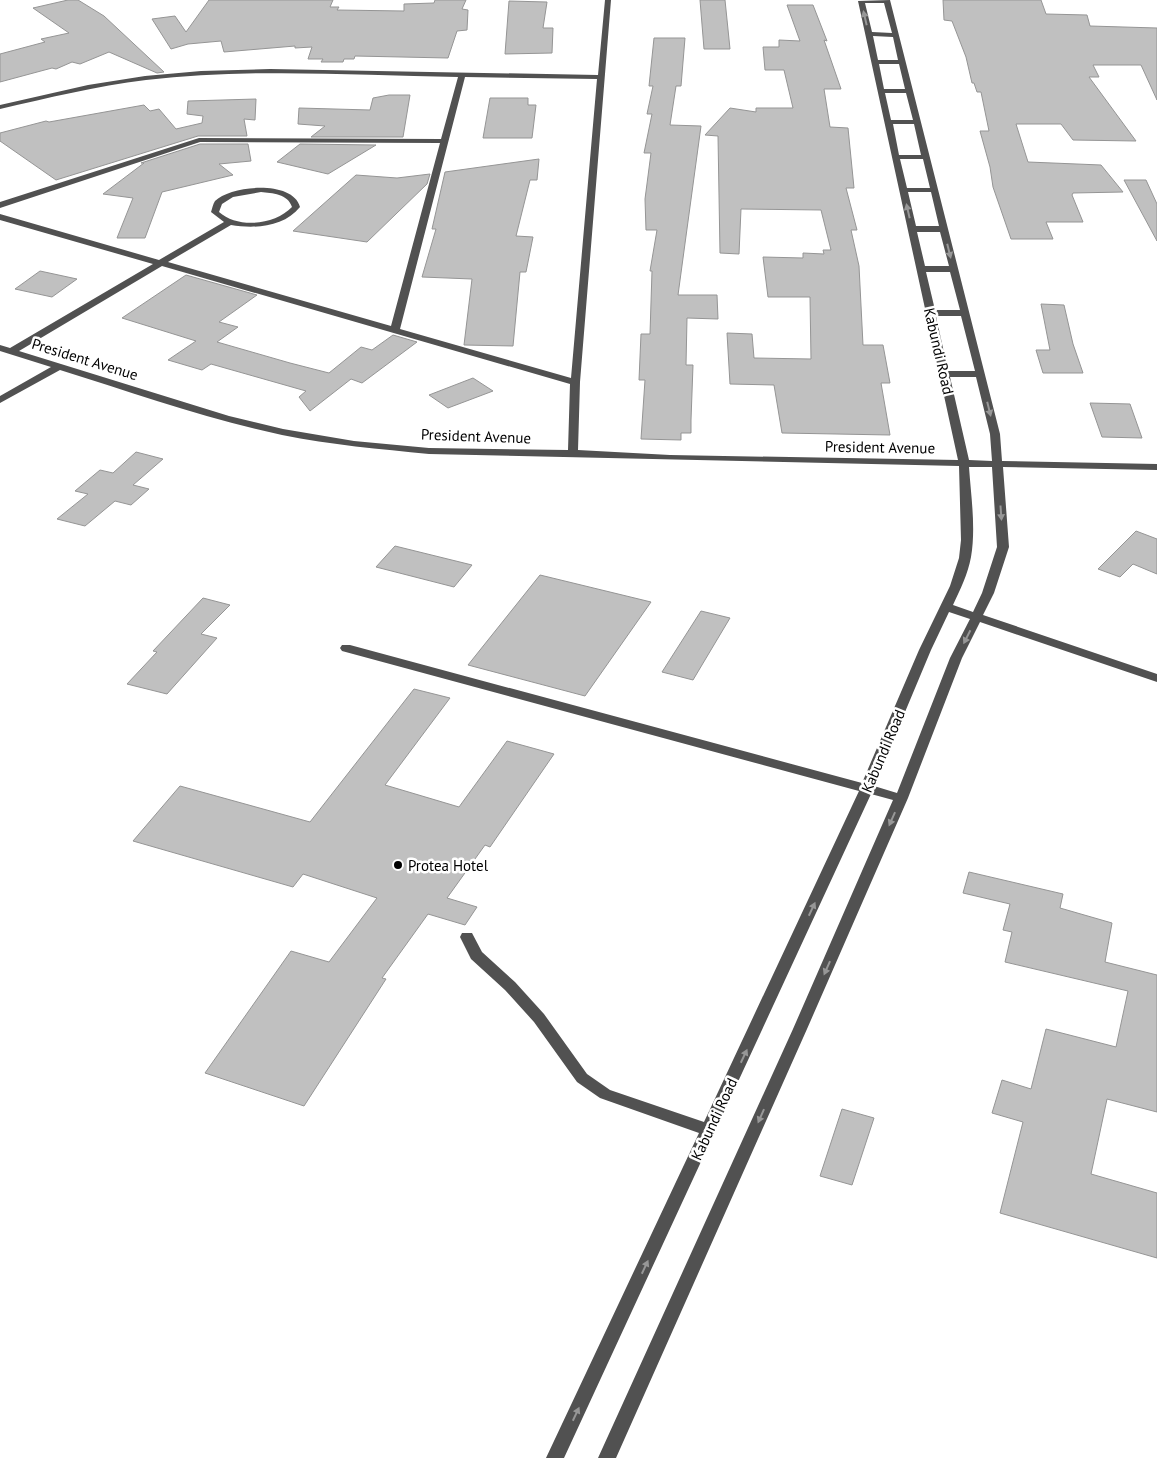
<svg xmlns="http://www.w3.org/2000/svg" width="1157" height="1458" viewBox="0 0 1157 1458" font-family="'PT Sans',sans-serif">
	<style>
		.building { fill: #c0c0c0; stroke: #959595 }
		.lines { fill: none; stroke-linecap: round; stroke-linejoin: round }
		.minor { fill: #515151; fill-rule: evenodd }
		.oneway { fill: #979797 }
		.poi-dot { fill: #000; stroke: #fff; stroke-width: 2 }
		.labels { text-anchor: middle; dominant-baseline: central; stroke-width: 5; stroke-linejoin: round; paint-order: stroke }
		.street-label { font-size: 15px; fill: #000; stroke: #fff }
		.poi-label { font-size: 15px; fill: #000; stroke: #fff; text-anchor: start }
	</style>
	<rect width="100%" height="100%" fill="#fff"/>
	<path class="building" d="M68,0h10l26,16 60,56 -7,1 -48,-21 -29,12 -8,-2 -16,7 -4,-1 -52,14v-28l45,-12 -4,-3 28,-6 -36,-25z
		M209,0h124l-3,7h9l-2,3 67,1v-7l30,-1 1,-3h31l-4,9 6,1 -1,20 -10,1 -9,27 -93,-2 -1,3h-10l-1,3h-22l2,-3h-15l4,-12 -17,1v-2l-71,6 -3,-11 -33,3 -17,5 -19,-30 23,-3 11,16z
		M700,0h25l5,49h-26z
		M943,0h98l5,14 41,1 3,11 67,2v72l-16,-35h-48l6,12h-10l47,64 -63,-1 -12,-16h-45l12,38 73,3 22,27 -50,1 -1,2 11,27h-37l7,17h-42l-18,-52 -3,-20 -10,-36h9l-8,-39h-4l-3,-9h-2l-6,-26 -14,-36 -8,-1z
		M509,1l38,1 -4,26h10l-1,25 -47,1z
		M787,5h26l14,36 -3,-1 17,49h-17l6,38 18,1 6,60h-8l11,42h-6l8,36 4,79h20l7,38h-9l9,52 -108,-2 -8,-48 -44,-1 -3,-51 25,1 2,24 57,1 -1,-62h-42l-5,-40 40,1v-5l21,1 -1,-4h8l-10,-40 -80,-1 -2,45 -19,-1 -2,-117 -13,-1 25,-27 26,4v-4h37l-9,-38h-19l-2,-23h16v-7l21,1z
		M654,38h31l-4,48h-5l-6,39 31,1 -23,169h39l1,24 -31,-1 -1,47h7l-2,55v13h-10v7l-40,-1 4,-59h-6l2,-46h9l2,-63h-2l7,-41h-11l-1,-31 6,-46h-7l8,-39h-5l6,-28h-4z
		M389,95h21l-7,42h-92l14,-11 -27,-2 1,-16 71,2 3,-12z
		M490,98h38v7h8l-4,33h-49z
		M256,99l-1,21 -11,-1 3,17h-49l-142,44 -56,-39v-8l46,-12 3,1 95,-17 6,6 9,-2 17,20 26,-6 1,-7 -16,-2 1,-13z
		M200,144h48l3,17 -32,3 14,11 -71,17 -17,46h-28l16,-40 -30,-4 41,-31h-3z
		M300,144l76,1 -48,29 -51,-12z
		M539,159l-2,21h-7l-14,56 17,1 -7,35h-6l-7,74 -49,-1 8,-66 -50,-2 14,-48h-4l13,-57z
		M430,174l-3,10 -60,58 -74,-11 63,-56 41,3z
		M1124,180h22l11,24v37z
		M40,271l37,8 -25,18 -37,-8z
		M186,275l71,20 -38,27 19,5 -21,15 73,21 39,10 32,-26 11,3 21,-15 24,7 -55,41 -11,-4 -41,32 -11,-14 7,-6 -95,-27 -9,6 -34,-10 28,-19 -74,-23z
		M1041,304l23,1 9,39 10,29h-40l-7,-23h14z
		M473,378l20,13 -45,17 -19,-13z
		M1090,403l40,1 12,34 -40,-1z
		M136,452l27,7 -30,26 16,4 -18,16 -16,-4 -30,25 -28,-7 31,-25 -13,-3 25,-21 13,3z
		M1136,531l21,8v35l-24,-10 -13,13 -22,-8z
		M395,546l77,19 -18,22 -78,-20z
		M540,575l111,27 -66,94 -117,-31z
		M203,598l27,7 -29,29 16,4 -50,56 -40,-10 30,-32 -4,-1z
		M701,611l29,7 -37,62 -31,-8z
		M414,689l36,9 -65,87 74,22 48,-66 47,13 -64,93 -5,-2 -38,53 30,9 -12,18 -37,-11 -46,64 4,1 -82,127 -99,-33 86,-122 38,11 48,-64 -74,-24 -10,13 -160,-46 47,-55 130,36z
		M969,872l94,22 -3,14 52,15 -7,39 52,13v137l-50,-13 -16,75 66,19v65l-157,-45 23,-91 -31,-9 10,-33 29,9 15,-60 70,18 12,-56 -123,-29 7,-30 -9,-2 7,-26 -47,-11z
		M842,1109l32,9 -22,67 -32,-9z"/>
	<g class="lines">
		<path class="minor" d="M605,0h6l-31,382 -2,68 92,5 288,5 -100,-459 32,-1 110,434 2,27 155,3v6l-154,-3 6,80 -15,46 -11,22 174,59v8l-177,-60 -18,36 -54,140 -101,231 -191,429h-18l195,-429 100,-229 -22,-6 -307,664h-18l153,-325 -99,-35 -23,-16 -43,-60 -29,-32 -34,-31 -11,-22 2,-4h10l10,19 33,30 29,32 43,60 23,16 94,32 155,-331 -517,-140 -2,-3 2,-3h8l512,138 57,-133 31,-64 9,-28 2,-18 -2,-74 -530,-12c-49,-5 -98,-9 -147,-19 -75,-16 -148,-42 -222,-65l-60,33v-7l51,-29 -51,-16v-6l10,3 143,-84 -153,-44v-6l159,46 65,-38 -13,-10c1,-3 2,-8 4,-11 16,-16 78,-21 85,6 -16,20 -45,22 -69,18l-63,37 223,64 49,-183 -240,-1 -200,66v-6l199,-64 242,1 17,-62c-104,-2 -209,-9 -312,3 -50,6 -98,18 -146,29v-4l88,-20 57,-9 56,-5 69,-2 328,6zM865,3h19l8,30 -20,-1zM873,36l20,1 5,23h-20zM879,64h20l6,25h-21zM465,77l132,2 -26,299 -171,-49zM885,93h21l7,27h-22zM893,124h21l7,31h-22zM900,159h23l7,29h-23zM261,192c11,1 27,2 31,15 -17,18 -54,22 -73,5l3,-8 11,-7zM908,192h23l8,34h-23zM917,232h23l9,34h-24zM162,266l408,118 -2,66 -139,-2 -75,-7 -71,-12 -54,-13 -210,-65zM926,272h24l10,38h-25zM936,316h25l14,55h-27zM950,377h26l14,57 2,27 -23,-1zM969,467h23l5,80 -15,46 -9,19 -20,-7c7,-15 15,-31 18,-48 5,-29 0,-61 -2,-90zM949,612l21,7 -20,39 -53,135 -23,-7 57,-136z"/>
	</g>
	<defs><path id="oneway-solid" d="M-6-.8H1V-3.2L6.5 0L1 3.2V.8H-6Z" transform="scale(1.25)"/></defs>
	<g class="oneway">
		<use href="#oneway-solid" transform="translate(865 18) rotate(-103)"/>
		<use href="#oneway-solid" transform="translate(908 211) rotate(-103)"/>
		<use href="#oneway-solid" transform="translate(949 251) rotate(76)"/>
		<use href="#oneway-solid" transform="translate(989 409) rotate(76)"/>
		<use href="#oneway-solid" transform="translate(1001 513) rotate(86)"/>
		<use href="#oneway-solid" transform="translate(967 637) rotate(117)"/>
		<use href="#oneway-solid" transform="translate(892 819) rotate(114)"/>
		<use href="#oneway-solid" transform="translate(812 909) rotate(-65)"/>
		<use href="#oneway-solid" transform="translate(827 968) rotate(114)"/>
		<use href="#oneway-solid" transform="translate(744 1056) rotate(-65)"/>
		<use href="#oneway-solid" transform="translate(761 1116) rotate(114)"/>
		<use href="#oneway-solid" transform="translate(645 1267) rotate(-65)"/>
		<use href="#oneway-solid" transform="translate(576 1414) rotate(-65)"/>
	</g>
	<circle class="poi-dot" cx="398" cy="865" r="5"/>
	<g class="labels">
		<g class="street-label">
			<text transform="translate(939 351) rotate(77)">Kabundi Road</text>
			<text transform="translate(85 359) rotate(17)">President Avenue</text>
			<text transform="translate(476 436) rotate(2)">President Avenue</text>
			<text transform="translate(880 447) rotate(1)">President Avenue</text>
			<text transform="translate(883 751) rotate(-67)">Kabundi Road</text>
			<text transform="translate(714 1119) rotate(-65)">Kabundi Road</text>
		</g>
		<g class="poi-label">
			<text x="408" y="865">Protea Hotel</text>
		</g>
	</g>
</svg>
